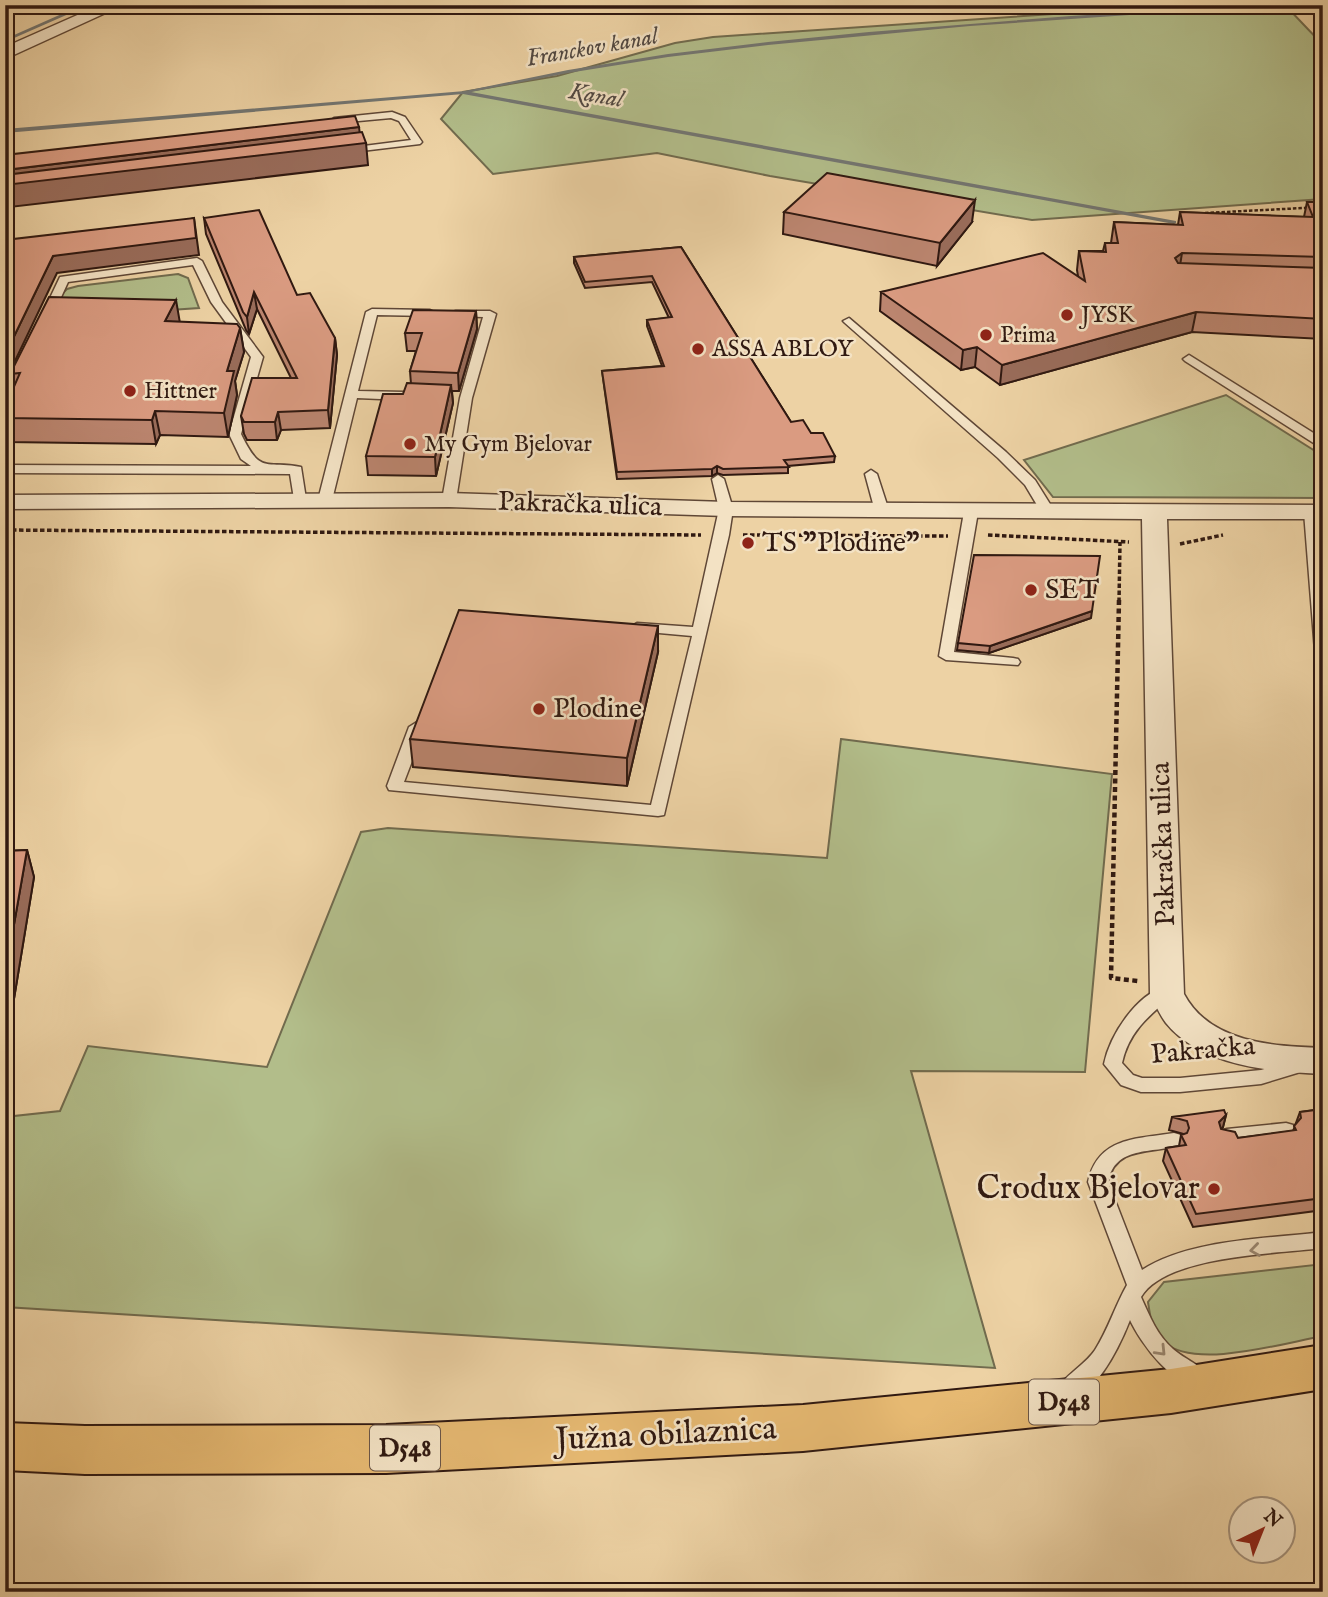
<svg xmlns="http://www.w3.org/2000/svg" width="1328" height="1597" viewBox="0 0 1328 1597" font-family="'IM FELL English',serif">
	<style>
		.green { fill: #b2bd8a; stroke: #716b4e; stroke-width: 2 }
		.lines { fill: none; stroke-linecap: round; stroke-linejoin: round }
		.stream { fill: #737672; fill-rule: evenodd }
		.lane-casing { stroke: #5f4736; stroke-width: 3 }
		.street-casing { stroke: #5f4736; stroke-width: 3 }
		.primary-casing { stroke: #301911; stroke-width: 4 }
		.path-far2 { stroke: #301911; stroke-width: 2.5; stroke-dasharray: 3.5 2; stroke-linecap: butt }
		.path-far1 { stroke: #301911; stroke-width: 3.5; stroke-dasharray: 4.5 2.5; stroke-linecap: butt }
		.path { stroke: #301911; stroke-width: 4.5; stroke-dasharray: 5 3.5; stroke-linecap: butt }
		.lane { fill: #f3e2c4; fill-rule: evenodd }
		.street { fill: #f3e2c4; fill-rule: evenodd }
		.primary { fill: #e6b972; fill-rule: evenodd }
		.wall { fill: #bb856f; stroke: #301911; stroke-width: 2 }
		.shaded-wall { fill: #996c5a; stroke: #301911; stroke-width: 2 }
		.building { fill: #da9b81; stroke: #301911; stroke-width: 2 }
		.oneway { stroke: #9b8873 }
		.poi-dot { fill: #8f2418; stroke: #f3e2c4; stroke-width: 2.5 }
		.labels { text-anchor: middle; dominant-baseline: central; stroke-width: 5; stroke-linejoin: round; paint-order: stroke }
		.far-poi-label { font-size: 23px; fill: #301911; stroke: #f3e2c4; text-anchor: start }
		.far-water-label { font-size: 24px; font-style: italic; fill: #514842; stroke: #f3e2c4 }
		.shield { fill: #f3e2c4; stroke: #6a5547; stroke-width: 2 }
		.shield-label { font-size: 26px; font-weight: bold; fill: #301911 }
		.street-label { font-size: 28px; fill: #301911; stroke: #f3e2c4 }
		.poi-label { font-size: 28px; fill: #301911; stroke: #f3e2c4; text-anchor: start }
		.near-poi-label { font-size: 33px; fill: #301911; stroke: #f3e2c4; text-anchor: end }
		.near-street-label { font-size: 33px; fill: #301911; stroke: #f3e2c4 }
	</style>
	<rect width="100%" height="100%" fill="#edd2a4"/>
	<filter id="stains"><feTurbulence type="fractalNoise" baseFrequency=".00286" numOctaves="4"/><feColorMatrix values="0 0 0 0 .2 0 0 0 0 .09 0 0 0 0 .02 0 0 0 .5 -.17"/></filter>
	<radialGradient id="worn" r=".72"><stop offset=".6" stop-color="#630" stop-opacity="0"/><stop offset="1" stop-color="#630" stop-opacity=".3"/></radialGradient>
	<path class="green" d="M1187,5h98l38,40v154l-291,21 -262,-44 -113,-23 -164,21 -52,-55 22,-27 94,-16 118,-33 38,-6z
		M178,274l10,4 11,30 -29,2 -101,-8 -9,-6 7,-7 11,-3z
		M1226,395l97,61v42l-270,-1 -29,-37z
		M841,739l271,35 -27,298 -174,-1 84,297 -990,-61v-190l55,-6 28,-65 179,21 94,-235 27,-4 439,30z
		M1323,1264v72c-40,7 -127,34 -160,6 -11,-9 -13,-27 -15,-40l16,-20z"/>
	<g class="lines">
		<path class="stream" d="M82,5h7l-84,37v-3z
			M1246,5h29l-305,21 -202,19 -100,12 -100,16 -97,19 705,129v2l-2,1 -711,-130 -458,39v-4l460,-38 103,-21 100,-16 100,-12 101,-10 202,-16z"/>
		<g class="lane-casing">
			<path id="lane" d="M392,112l13,5 17,25 -2,2 -75,9 -2,-2 5,-3 63,-8 -12,-19 -8,-3 -54,5 -5,-3 2,-2z
				M197,258l5,3 20,41 41,55 -22,77c20,41 23,26 60,33l5,32 -1,3h-10l-1,-3 -4,-25 -285,-1v-8l246,1 -10,-7 -12,-25 22,-77 -40,-55 -18,-37 -125,17 -17,37 -10,-2 19,-40z
				M372,309l58,1 6,3 -6,3 -53,-1 -19,76 46,1 6,4 -6,4 -47,-2 -25,102 -2,3h-10l-2,-3 48,-188z
				M456,311h34l6,3 -24,84 -16,102 -7,4 -7,-4 18,-102 23,-81 -31,-1v-4z
				M849,318l157,134 29,28 20,32 -2,3h-10l-18,-30 -27,-27 -153,-135 -2,-2z
				M1189,355l134,84v10l-138,-88 -2,-2z
				M22,365l6,4 -17,32 -6,4v-16l13,-23z
				M871,470l6,4 12,37 -2,3 -5,1 -7,-4 -10,-37z
				M718,475l6,4 9,30 -4,26 -65,280 -6,1 -269,-26 -2,-4 22,-59 8,-5 8,5 -21,55 247,23 41,-169 -55,-5 -7,-4 7,-4 56,4 26,-118 -7,-30z
				M971,508l7,4 -24,140 59,6 5,1 2,3 -2,3 -72,-5 -7,-4 25,-144z
				M1311,508l7,4 5,62v94l-7,-4 -12,-152z
				M1166,986l6,2 3,4 -3,4c-23,20 -43,35 -50,67l11,12 9,3h38l81,-8 40,-12 6,2 3,5 -3,5 -46,14 -81,8h-39l-20,-7 -17,-21c6,-29 32,-69 62,-78z
				M1286,1123l7,2 2,5 -2,5 -7,2 -59,6 -7,-2 -2,-5 2,-5 7,-2z
				M1174,1133l7,2 2,5 -2,5c-29,9 -66,0 -73,37l34,88c48,-31 125,-31 181,-38v16c-46,6 -157,7 -182,49 9,20 16,38 32,52 11,10 29,16 35,28l-4,6c-28,10 -64,-41 -74,-63 -9,23 -38,88 -70,76l-4,-6c7,-13 29,-25 39,-40 13,-20 20,-44 32,-65l-39,-103c10,-45 48,-43 86,-49z"/>
		</g>
		<g class="street-casing">
			<path id="street" d="M100,5h23l-118,54v-12z
				M449,493l277,9 597,3v14h-156l17,475c26,49 89,52 139,54v26c-52,-2 -122,-8 -157,-51 -7,-9 -11,-20 -16,-29l-8,-475 -416,-3 -277,-9 -444,2v-14z"/>
		</g>
		<g class="primary-casing">
			<path id="primary" d="M1323,1345v44l-152,24 -368,38 -417,22 -301,1 -80,-4v-47l80,3 301,-1 417,-20 368,-36z"/>
		</g>
		<path class="path-far2" d="M1205,213l118,-6"/>
		<path class="path-far1" d="M5,530l696,5
			M743,535l205,1
			M988,535l141,7
			M1180,544l43,-9
			M1119,602l1,-60"/>
		<path class="path" d="M1119,600l-8,378 27,3"/>
		<use href="#lane" class="lane"/>
		<use href="#street" class="street"/>
		<use href="#primary" class="primary"/>
	</g>
	<path class="wall" d="M1307,202h16v137l-131,-7 -192,53 -25,-18 -14,3 -81,-59 1,-19 197,-16 -1,-6 2,-19h24l2,-8h6l3,-21 64,3 2,-13 124,5z
		M784,212l188,10 -35,44 -154,-32z
		M204,218l93,77 38,43 2,17 -7,73 -49,2 -4,10h-30l-3,-6 -3,-18 50,-38 -34,-69 -8,25 -3,-4 -40,-96z
		M681,247l110,175 20,11 24,23 -1,6 -46,4v7l-65,2 -6,-2 -5,3 -95,3 -15,-108 60,-5 -15,-40v-6l22,-2 -17,-36 -67,6 -11,-25v-6z
		M476,311l1,18 -18,62h-7l1,12 -17,73 -68,-1 -2,-19 37,-62 8,-10 -1,-13 6,-20h-9l-2,-18z
		M179,322l61,6 4,24 -9,29 2,14 -9,42 -68,-2 -4,9 -150,-2 -1,-5v-30l8,-19 -3,-14z
		M1091,618l-102,35 -32,-3 1,-7z
		M658,652l-31,134 -214,-19 -3,-28z
		M27,850l7,27 -22,134h-7v-160z
		M1323,1109v101l-130,17 -30,-66 3,-13 13,-2 2,-11 3,-1 -15,-4 3,-13 54,-2 -3,12 -2,2 17,9 55,-7 7,-19z"/>
	<path class="shaded-wall" d="M359,127l2,16h5l2,22 -358,42 -5,-20v-17z
		M975,200l-3,22 -35,44 3,-23z
		M194,218l5,37 -142,18 -52,109v-27l48,-99z
		M1182,253l-3,19 -4,-14z
		M254,292l3,17 -8,25 -2,-17z
		M176,300l4,23 -15,-2z
		M476,311l1,18 -18,62 -1,-18z
		M1196,312l-4,20 -192,53 2,-20z
		M240,328l4,24 -9,29 2,14 -9,42 -4,-24 3,-42z
		M335,338l2,17 -7,73 -2,-18z
		M977,347l-2,20 -14,3 2,-20z
		M451,385l2,18 -17,73 -1,-19z
		M155,411l5,24 -4,9 -4,-24z
		M278,412l3,18 -4,10 -2,-18z
		M717,466v7l-5,3v-7z
		M1092,611l-1,7 -102,35 1,-7z
		M658,626v26l-31,134v-28z
		M27,850l7,27 -22,134 -7,-25v-10z
		M1226,1115l-3,12 -7,8 3,-13z"/>
	<path class="building" d="M355,116l4,11 -354,43v-15z
		M362,132l4,11 -361,42v-10z
		M827,173l148,27 -35,43 -156,-31z
		M1307,202h16v55l-141,-4 -7,5 3,5 145,5v51l-127,-7 -194,53 -25,-18 -14,3 -82,-58 162,-39 42,28 -6,-30 27,1 -1,-9h13l-4,-21 69,3 -3,-13 133,5z
		M259,210l38,85 13,-2 25,45 -7,72 -50,2 -3,10h-31l-3,-6 11,-38h45l-43,-86 -7,25 -4,-5 -39,-94z
		M194,218l2,20 -143,18 -48,99v-115z
		M681,247l110,175 12,-2 8,13h12l12,23 -51,4 5,7 -66,2 -6,-3 -5,3 -95,3 -15,-101 62,-5 -17,-46 25,-3 -20,-41 -67,6 -11,-25z
		M49,297l127,3 -11,21 72,3 3,4 -13,43h7l-10,42 -69,-2 -3,9 -147,-2v-11l15,-34 -10,1z
		M413,310l63,1 -18,62 -48,-2 12,-38h-17z
		M407,383l44,2 -16,72 -69,-1 17,-62h20z
		M974,555l126,1 -8,55 -102,35 -32,-3z
		M459,610l199,16 -31,132 -217,-19z
		M27,850l-22,126v-125z
		M1323,1109v89l-127,16 -30,-66 20,-3 -5,-10 6,-2 2,-5 -2,-7 -15,-4 52,-7 2,5 -7,7 2,7 14,3 3,6 58,-8 -2,-4 7,-8 -1,-6z"/>
	<defs><path id="oneway-chevron" d="M-2-3.5L2.5 0L-2 3.5" fill="none" stroke-width="1.6" stroke-linecap="round" stroke-linejoin="round" transform="scale(1.75)"/></defs>
	<g class="oneway">
		<use href="#oneway-chevron" transform="translate(1255 1250) rotate(172)"/>
		<use href="#oneway-chevron" transform="translate(1161 1351) rotate(46)"/>
	</g>
	<g class="poi-dot">
		<circle cx="1067" cy="315" r="7"/>
		<circle cx="986" cy="335" r="7"/>
		<circle cx="698" cy="349" r="7"/>
		<circle cx="130" cy="391" r="7"/>
		<circle cx="410" cy="444" r="7"/>
		<circle cx="748" cy="543" r="7"/>
		<circle cx="1031" cy="590" r="7"/>
		<circle cx="539" cy="709" r="7"/>
		<circle cx="1214" cy="1189" r="7"/>
	</g>
	<g class="labels">
		<g class="far-poi-label">
			<text x="1081" y="315">JYSK</text>
			<text x="1000" y="335">Prima</text>
			<text x="712" y="349">ASSA ABLOY</text>
			<text x="144" y="391">Hittner</text>
			<text x="424" y="444">My Gym Bjelovar</text>
		</g>
		<g class="far-water-label">
			<text transform="translate(592 48) rotate(-10)">Franckov kanal</text>
			<text transform="translate(596 96) rotate(10)">Kanal</text>
		</g>
		<g class="shield">
			<rect x="1029" y="1379.5" width="70" height="45" rx="5"/>
			<rect x="370" y="1425.5" width="70" height="45" rx="5"/>
		</g>
		<g class="shield-label">
			<text x="1064" y="1402">D548</text>
			<text x="405" y="1448">D548</text>
		</g>
		<g class="street-label">
			<text transform="translate(580 505) rotate(2)">Pakračka ulica</text>
			<text transform="translate(1164 844) rotate(-92)">Pakračka ulica</text>
			<text transform="translate(1203 1051) rotate(-5)">Pakračka</text>
		</g>
		<g class="poi-label">
			<text x="762" y="543">TS "Plodine"</text>
			<text x="1045" y="590">SET</text>
			<text x="553" y="709">Plodine</text>
		</g>
		<g class="near-poi-label">
			<text x="1200" y="1189">Crodux Bjelovar</text>
		</g>
		<g class="near-street-label">
			<text transform="translate(666 1435) rotate(-3)">Južna obilaznica</text>
		</g>
	</g>
	<rect width="1328" height="1597" fill="none" stroke="#edd2a4" stroke-width="28"/>
	<rect x="7" y="7" width="1314" height="1583" fill="none" stroke="#301911" stroke-width="3.5"/>
	<rect x="14" y="14" width="1300" height="1569" fill="none" stroke="#301911" stroke-width="2"/>
	<g transform="translate(1262 1530) rotate(43)"><circle r="33" fill="#f3e2c4" stroke="#a5927c" stroke-width="2"/>
	<path d="M0-5L12 26L0 18L-12 26Z" fill="#8f2418"/>
	<text y="-10" font-size="19" font-weight="bold" text-anchor="middle" fill="#301911">N</text>
	</g>
	<rect width="100%" height="100%" filter="url(#stains)"/>
	<rect width="100%" height="100%" fill="url(#worn)"/>
</svg>
